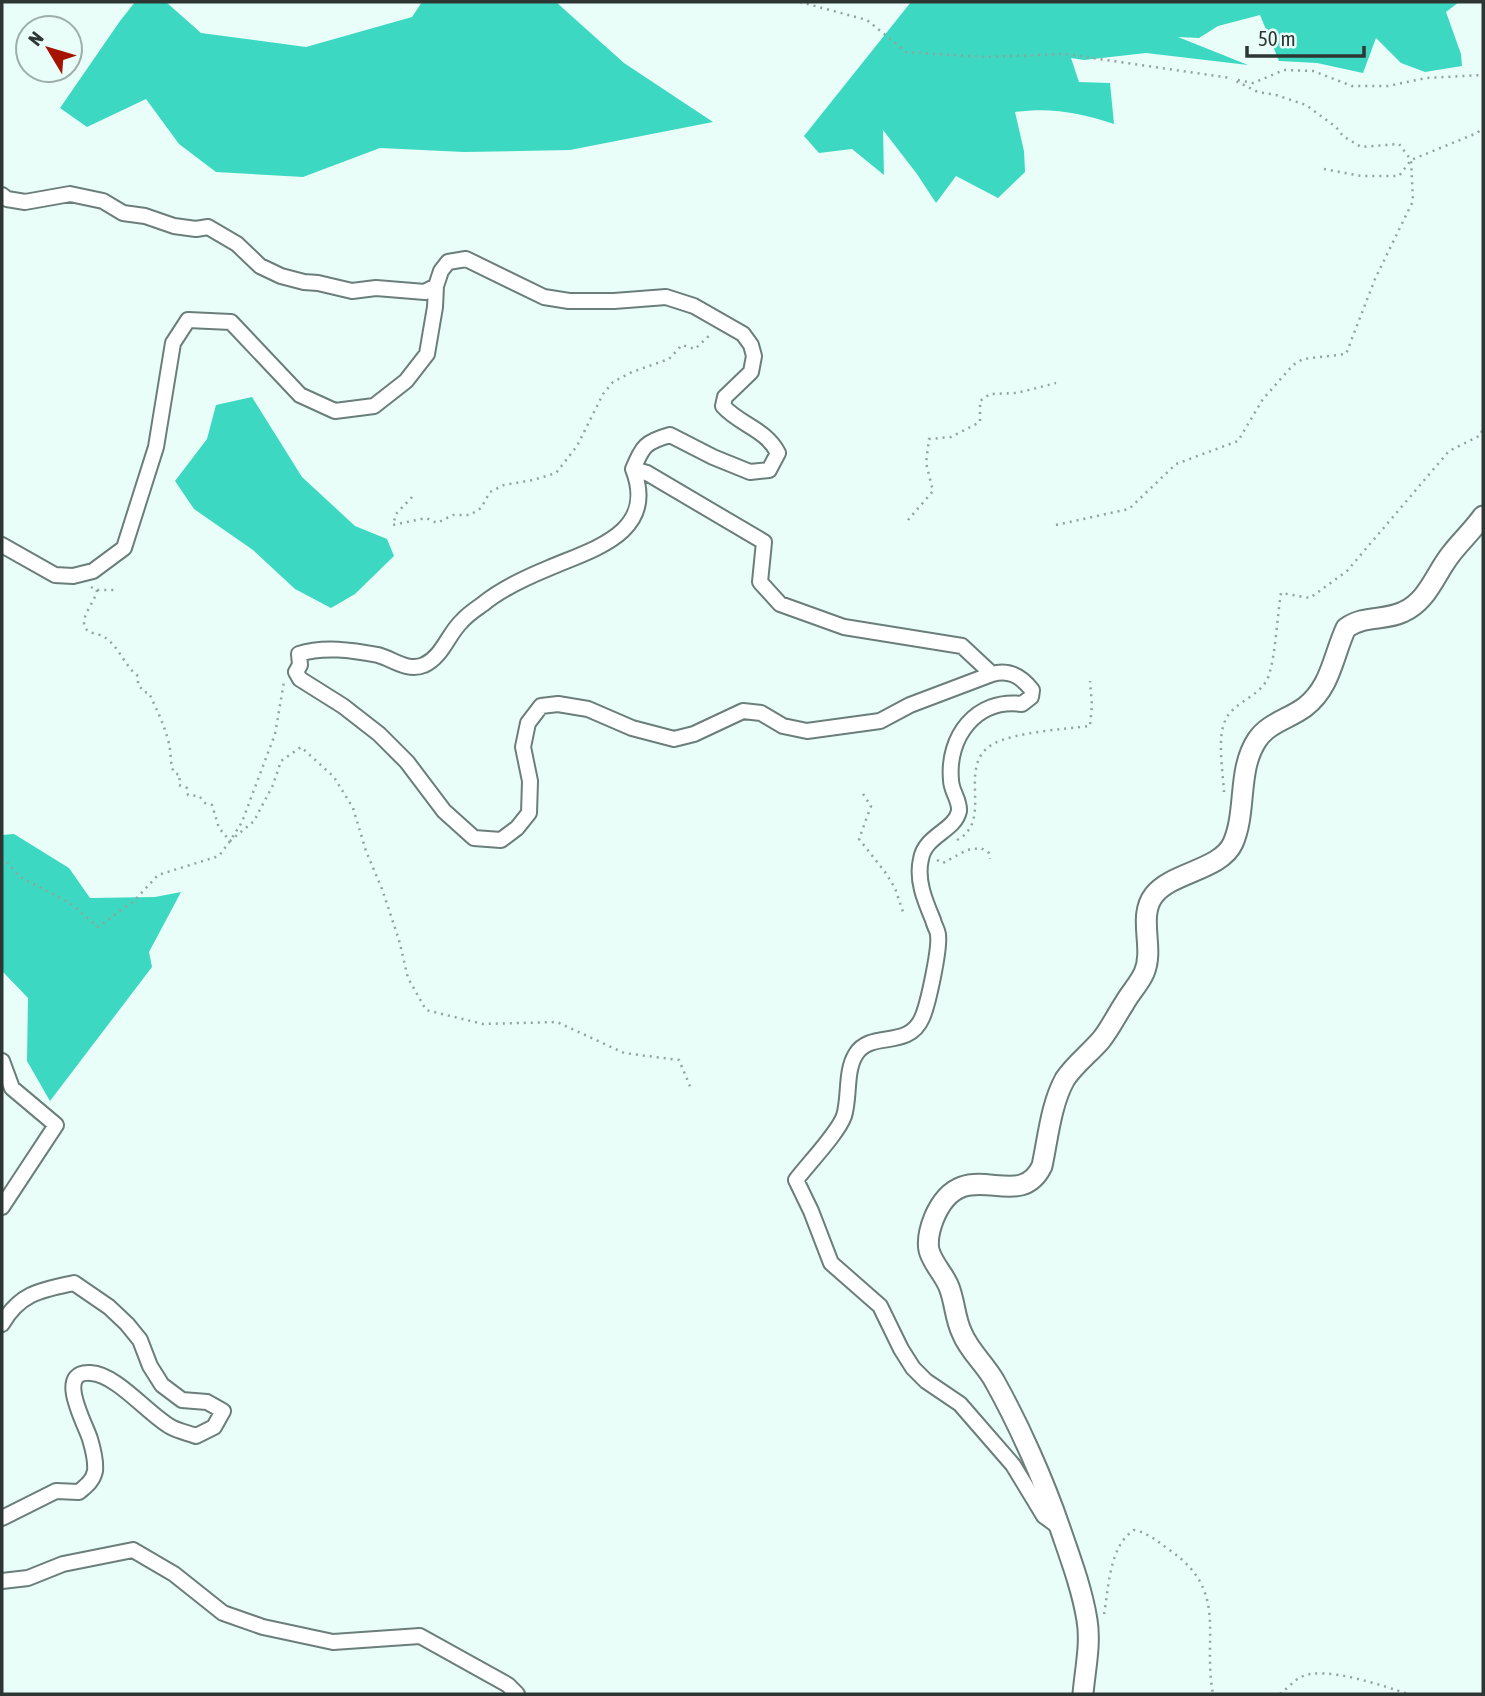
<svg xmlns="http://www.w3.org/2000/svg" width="1485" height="1696" viewBox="0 0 1485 1696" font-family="'Asap Condensed',sans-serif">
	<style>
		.forest { fill: #3dd8c1 }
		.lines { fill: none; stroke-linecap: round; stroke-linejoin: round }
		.minor-casing { stroke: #6b7e7a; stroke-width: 18 }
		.secondary-casing { stroke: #6b7e7a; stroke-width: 23 }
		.path { stroke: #93a29e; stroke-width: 2.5; stroke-dasharray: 2 5; stroke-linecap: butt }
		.minor { stroke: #fff; stroke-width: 14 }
		.secondary { stroke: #fff; stroke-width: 19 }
	</style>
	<rect width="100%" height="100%" fill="#e9fef9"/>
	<path class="forest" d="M135,2h31l35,31 105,14 106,-30 10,-15h134l68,61 89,59 -143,28 -106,2 -84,-4 -77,29 -87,-5 -37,-28 -33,-45 -59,28 -27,-19 60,-87z
		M911,2h548l-13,10 15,42 1,12 -37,6 -24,-9 -25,-25 -13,35 -46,-10 -38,-2 -19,-46 -42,11 -19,12 -21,-1 70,28 -102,-12 -62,7 -13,-2 8,24 31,1 4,41c-34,-11 -62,-17 -99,-12l9,39 1,21 -27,26 -42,-22 -20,27 -19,-29 -34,-44 1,45 -32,-26 -33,4 -15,-17z
		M252,397l50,80 53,49 32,13 7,17 -39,38 -24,14 -36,-19 -42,-39 -59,-41 -19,-28 32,-42 9,-34z
		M14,834l55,34 21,30 65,-1 26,-5 -32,60 3,15 -102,134 -23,-40 1,-63 -26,-27v-136z"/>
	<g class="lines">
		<g class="minor-casing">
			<path id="minor" d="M2,195l5,4 18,3 45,-8 33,7 20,12 22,3 29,10 22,3 12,-2 29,17 23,22 21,10 23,6 14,1 34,8 24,-3 49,4 11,-6
				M633,469c25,64 -40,80 -84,99 -22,9 -48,21 -66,36 -7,5 -15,10 -21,17 -14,13 -19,35 -38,44 -17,7 -31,-6 -46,-10 -26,-5 -55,-9 -79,-1l1,11 -4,7 4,7 43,27 36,28 28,28 37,49 30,27 27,2 16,-12 12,-15 1,-32 -7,-34 5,-24 13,-17 17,-2 30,5 44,19 42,11 20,-5 49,-23 18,2 22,13 24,5 73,-10 30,-16 82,-31
				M2,545l53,30 18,1 20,-5 31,-23 32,-101 17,-104 15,-23 43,2 69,73 35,16 39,-5 32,-25 21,-27 8,-47 1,-21 5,-15 7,-9 18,-3 78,38 25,4h45l52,-4 28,9 49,28 8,11 3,11 -3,16 -26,25 -2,9c17,19 43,23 55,47l-9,17 -19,2 -37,-15 -43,-22c-25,7 -27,11 -37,34l14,4 117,69 -4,40 20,22 64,23 118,19 30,28c17,-5 29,2 40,16l-1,7 -9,7c-46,-6 -75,33 -71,76 0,11 9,20 8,31 -4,20 -34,24 -38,48 -5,21 4,42 12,61 1,5 5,11 5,15 2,14 -10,70 -16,83 -14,32 -51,12 -66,36 -11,17 -6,43 -12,62 -6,17 -36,48 -48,64l15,31 20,52 49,43 21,43 12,19 13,13 34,23 53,61 31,51 15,11
				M2,1061l10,27 44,37 -54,82
				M2,1324c18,-31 39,-34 72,-41l35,24 18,17 13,16 10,26 12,19 20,15 25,2 16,9 -9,16 -18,9c-8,-3 -18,-5 -25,-9 -22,-12 -55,-53 -80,-54 -37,-3 -5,52 -1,66 3,10 6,22 5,32 -2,10 -9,15 -16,21l-23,-1 -54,27
				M2,1581l26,-3 35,-14 70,-14 41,24 49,39 40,14 70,15 87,-6 88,49 9,9"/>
		</g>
		<g class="secondary-casing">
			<path id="secondary" d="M1083,1694c2,-24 8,-50 4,-74 -5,-31 -17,-63 -27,-92 -16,-47 -41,-103 -65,-146 -9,-17 -26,-31 -33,-49 -7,-14 -7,-31 -13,-46 -5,-13 -17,-24 -20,-37 -2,-10 1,-22 5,-32 29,-69 84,-2 108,-52 6,-28 9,-62 23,-87 10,-15 25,-26 36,-39 9,-11 15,-24 23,-36 6,-11 15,-20 20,-31 11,-25 -7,-56 10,-78 18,-23 67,-25 79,-52 14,-32 4,-73 24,-103 11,-17 32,-21 48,-33 26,-20 28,-51 41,-79 18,-13 38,-7 57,-16 25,-11 32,-38 48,-58 10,-13 22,-24 32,-38"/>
		</g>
		<path class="path" d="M800,2l67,18 39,32 77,5 81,-3 167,24
			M1238,80l15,3 31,-13 29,1 39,15h36l38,-8 57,-3
			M1324,169l37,7h38l12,-16 66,-27 6,-5
			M412,497l-16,17 -3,11 33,-7 11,5 16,-8h17l11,-7 9,-16 14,-7 29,-5 23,-7 21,-27 26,-52 10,-12 19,-10 37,-13 13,-14 13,4 17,-16
			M908,520l25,-29 -7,-28 3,-24 22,-2 29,-15v-21l10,-7 27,-1 39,-10
			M1056,525l73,-16 47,-45 62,-23 25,-42 30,-34 10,-6 43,-5 29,-75 38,-78 -2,-41 -12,-16 -38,3 -18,-11 -7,-9 -30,-22 -30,-10 -18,-3 -26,-13
			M91,587l6,3h17
			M97,590c-2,11 -12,21 -13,32 0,10 8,11 16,13 18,7 23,30 38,41v8l6,8 5,1c7,15 15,31 19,47 4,12 1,21 6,33l6,2 -1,10 8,3 1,7 11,1 6,7 7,2 7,23 11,13 24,-20 19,-36 8,-24 20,-14 33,30 19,31 13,43 16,38 17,51 9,38 18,32 57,14 74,-2 67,31 55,7 13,31
			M1224,792c-1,-19 -7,-54 1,-71 8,-20 37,-24 44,-46 7,-23 8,-58 12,-82l29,5 37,-27 102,-120 32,-16 2,-10
			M863,794l8,12 -12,33 26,33 10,16 8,24
			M957,840c38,-20 -2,-74 36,-96 22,-12 72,-15 97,-18l2,-21 -2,-24
			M2,857l18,20 50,26 28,24 36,-26 24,-26 61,-19 11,-15 12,-19 33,-88 9,-52
			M937,860l6,3 24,-13 14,-2 8,5 1,6
			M1104,1614c5,-27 5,-68 30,-84 15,3 24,12 37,21 58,41 31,86 42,143
			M1280,1694c7,-5 13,-13 21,-17 23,-12 83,9 107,17"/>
		<use href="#minor" class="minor"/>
		<use href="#secondary" class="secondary"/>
	</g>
	<rect width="1485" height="1696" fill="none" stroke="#2e3634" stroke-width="7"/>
	<g transform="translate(49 49) rotate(308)"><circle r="33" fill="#e9fef9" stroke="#9eaeaa" stroke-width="2"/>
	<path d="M0-5L12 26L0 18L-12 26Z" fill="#a61401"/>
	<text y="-10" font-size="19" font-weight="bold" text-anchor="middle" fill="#2e3634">N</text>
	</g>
	<path d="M1247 46v10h117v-10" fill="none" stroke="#2e3634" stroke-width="3.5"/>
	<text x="1258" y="46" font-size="21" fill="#2e3634" stroke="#e9fef9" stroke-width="5" paint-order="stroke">50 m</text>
</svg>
